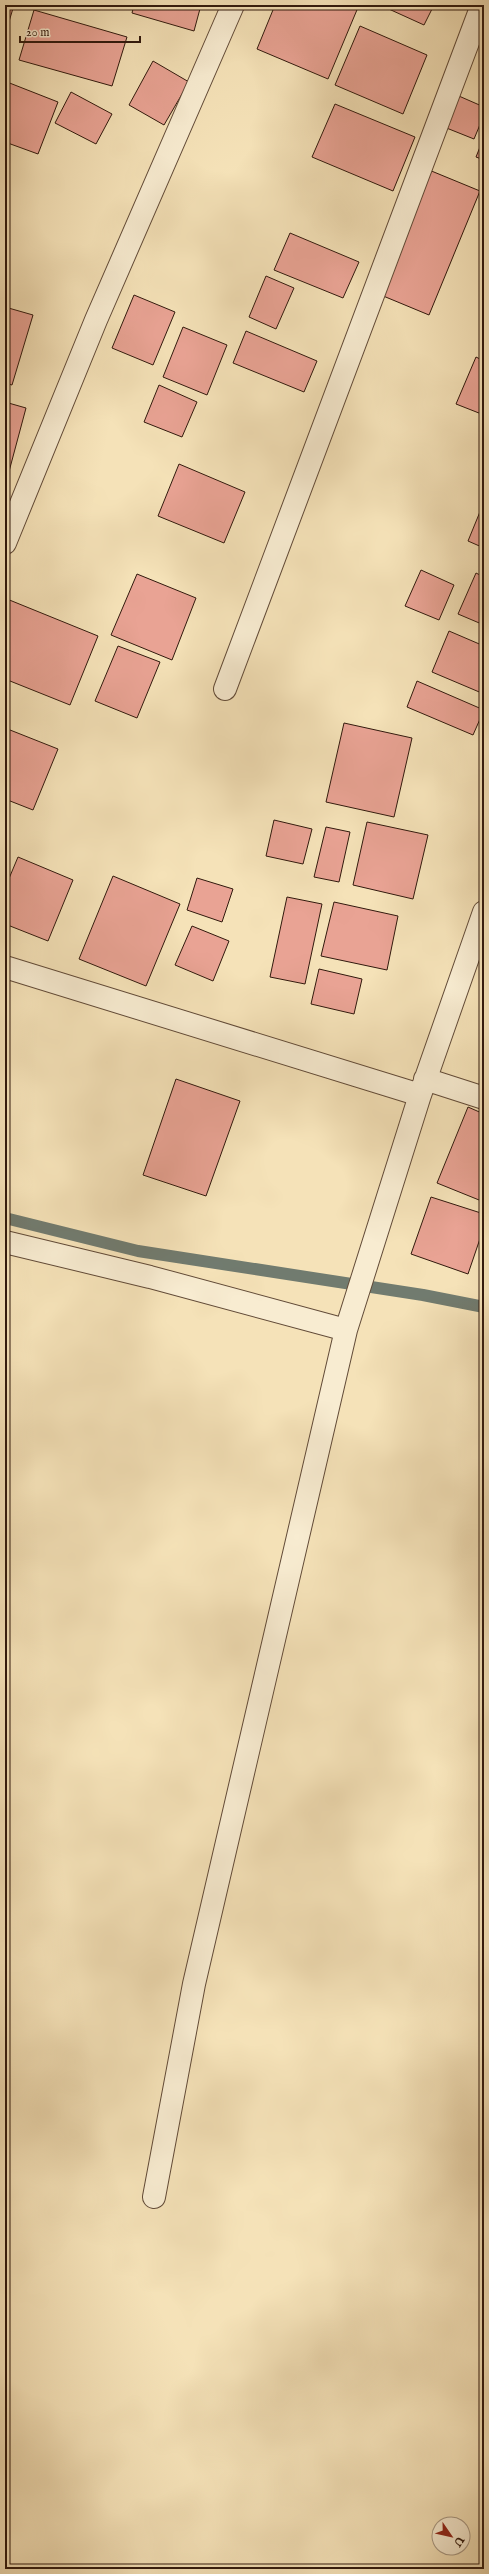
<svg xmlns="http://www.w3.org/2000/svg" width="489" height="2574" viewBox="0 0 489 2574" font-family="'IM FELL English',serif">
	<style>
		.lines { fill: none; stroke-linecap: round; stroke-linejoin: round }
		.stream { stroke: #717b6f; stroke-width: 12 }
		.building { fill: #e9a394; stroke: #31190d }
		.street-casing { stroke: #624b38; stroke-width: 24 }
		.street { stroke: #f8ecd1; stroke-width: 22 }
	</style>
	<rect width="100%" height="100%" fill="#f5e2b8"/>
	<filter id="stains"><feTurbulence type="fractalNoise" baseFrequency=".005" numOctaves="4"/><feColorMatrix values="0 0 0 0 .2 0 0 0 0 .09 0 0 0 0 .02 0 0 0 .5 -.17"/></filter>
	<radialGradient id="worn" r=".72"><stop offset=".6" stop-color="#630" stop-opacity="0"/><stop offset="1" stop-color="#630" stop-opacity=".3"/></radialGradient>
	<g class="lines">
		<path class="stream" d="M5,1218l133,33 285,44 61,12"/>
	</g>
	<path class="building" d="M5,5h9l-9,30z
		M134,5h67l-7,26 -62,-18z
		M275,5h84l-31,74 -71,-30z
		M380,5h54l-10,20z
		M34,10l93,27 -15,49 -93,-26z
		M360,26l67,29 -24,59 -68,-29z
		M153,61l36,21 -25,43 -35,-20z
		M7,82l51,20 -20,52 -33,-12z
		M71,92l41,22 -16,30 -41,-21z
		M452,93l32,14v8l-10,24 -35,-14z
		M335,104l80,33 -22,54 -81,-34z
		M484,137v23l-8,-3z
		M429,170l51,21 -51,124 -53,-22z
		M290,233l69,29 -16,36 -69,-28z
		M266,276l28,12 -18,41 -27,-12z
		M134,295l41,17 -22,53 -41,-17z
		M5,307l28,8 -21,70 -7,-2z
		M183,327l44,18 -20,50 -44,-18z
		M246,331l71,30 -13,31 -71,-29z
		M476,357l8,4v54l-28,-11z
		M159,385l38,17 -15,35 -38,-15z
		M5,402l21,6 -19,71 -2,-1z
		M179,464l66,28 -21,51 -66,-27z
		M484,502v46l-16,-7z
		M421,570l33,15 -15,35 -34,-14z
		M476,573l8,4v48l-26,-11z
		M137,574l59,24 -24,62 -61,-25z
		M7,599l91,37 -28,69 -65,-26z
		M449,631l35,15v48l-52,-22z
		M118,646l42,16 -23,56 -42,-17z
		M417,681l67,29 -11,25 -66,-28z
		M344,723l68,15 -18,79 -68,-15z
		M5,728l53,21 -25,61 -28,-11z
		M274,820l38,9 -9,35 -37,-8z
		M367,822l61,13 -15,64 -60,-14z
		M326,827l24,5 -11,50 -25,-5z
		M18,857l55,23 -25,61 -43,-17v-36z
		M113,876l67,28 -34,82 -67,-27z
		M197,878l36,11 -11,33 -35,-12z
		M287,897l35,7 -17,80 -35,-7z
		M334,902l64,14 -11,54 -66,-14z
		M192,926l37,15 -16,40 -38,-16z
		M319,969l43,10 -8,35 -43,-10z
		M176,1079l64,22 -34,95 -63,-21z
		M468,1107l16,7v88l-47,-19z
		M431,1197l53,17v13l-16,47 -57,-20z"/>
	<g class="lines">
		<g class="street-casing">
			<path id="street" d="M5,543l91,-223 137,-315
				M225,689l257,-684
				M5,967l415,128
				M425,1079l59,19
				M5,1242l145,35 196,53
				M154,2197l40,-213 152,-654 74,-235 64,-183"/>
		</g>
		<use href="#street" class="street"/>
	</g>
	<rect width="489" height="2574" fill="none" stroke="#f5e2b8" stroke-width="20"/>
	<rect x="6" y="6" width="477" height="2562" fill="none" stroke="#31190d" stroke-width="2"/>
	<rect x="10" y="10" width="469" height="2554" fill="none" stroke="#31190d"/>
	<g transform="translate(451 2536) rotate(124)"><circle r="19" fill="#f8ecd1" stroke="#a89883"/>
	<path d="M0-3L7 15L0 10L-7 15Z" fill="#8f2418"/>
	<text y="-6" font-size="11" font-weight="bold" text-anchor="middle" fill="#31190d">U</text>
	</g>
	<path d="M20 36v6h120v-6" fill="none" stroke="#31190d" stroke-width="2"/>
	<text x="26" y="36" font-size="12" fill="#31190d" stroke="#f8ecd1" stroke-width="3" paint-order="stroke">20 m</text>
	<rect width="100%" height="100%" filter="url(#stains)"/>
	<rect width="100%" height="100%" fill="url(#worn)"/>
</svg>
